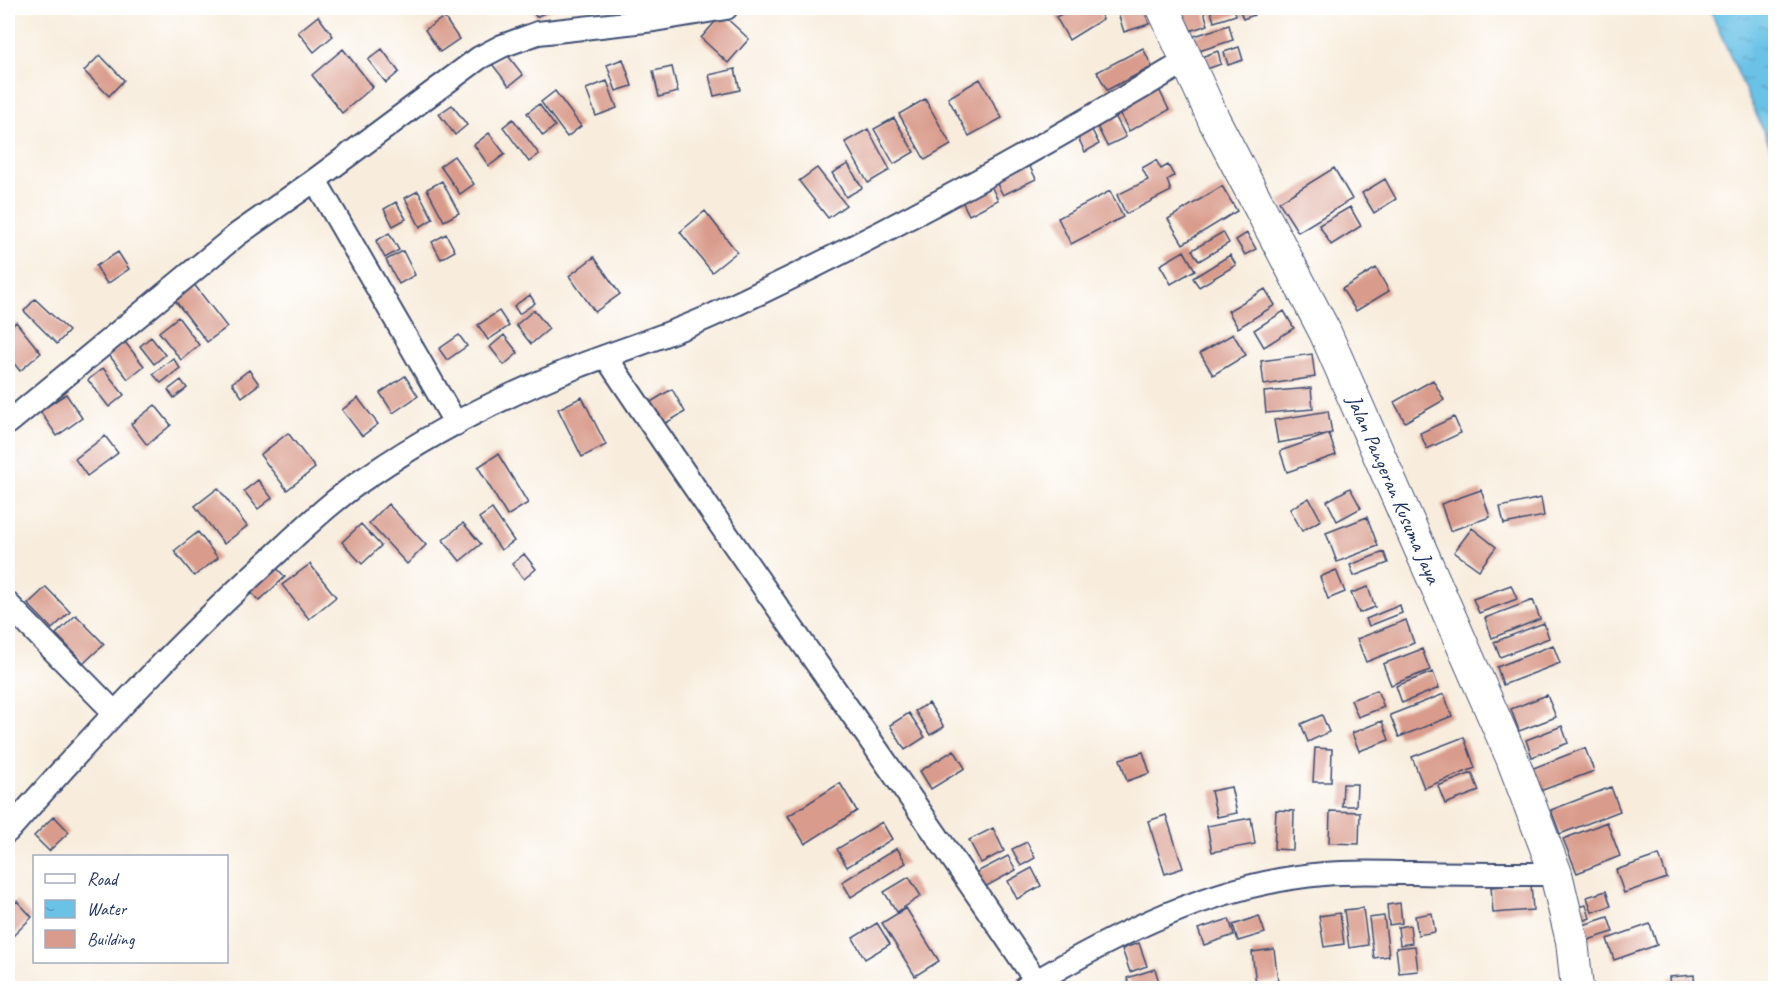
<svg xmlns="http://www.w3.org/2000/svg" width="1783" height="996" viewBox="0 0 1783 996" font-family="Caveat,sans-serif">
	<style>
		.water { fill: url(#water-ripples); stroke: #4278a2; stroke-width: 1.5 }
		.building { fill: #d99c8c }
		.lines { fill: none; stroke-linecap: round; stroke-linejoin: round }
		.street-casing { stroke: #3c4c71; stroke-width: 26 }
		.secondary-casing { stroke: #3c4c71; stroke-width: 34 }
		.street { stroke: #fff; stroke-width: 22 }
		.secondary { stroke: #fff; stroke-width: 32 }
		.labels { text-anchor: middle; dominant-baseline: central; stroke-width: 5; stroke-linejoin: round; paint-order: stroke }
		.street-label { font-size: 21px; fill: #1b2f5e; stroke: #fff }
	</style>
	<defs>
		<pattern id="water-ripples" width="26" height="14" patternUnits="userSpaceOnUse" patternTransform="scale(1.5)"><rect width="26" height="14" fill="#6ac2e7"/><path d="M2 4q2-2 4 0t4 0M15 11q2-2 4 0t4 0" fill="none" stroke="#569ebe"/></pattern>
	</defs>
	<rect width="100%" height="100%" fill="#fff"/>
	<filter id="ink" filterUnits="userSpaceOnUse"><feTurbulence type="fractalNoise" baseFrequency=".0167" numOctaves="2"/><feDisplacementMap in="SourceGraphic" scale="12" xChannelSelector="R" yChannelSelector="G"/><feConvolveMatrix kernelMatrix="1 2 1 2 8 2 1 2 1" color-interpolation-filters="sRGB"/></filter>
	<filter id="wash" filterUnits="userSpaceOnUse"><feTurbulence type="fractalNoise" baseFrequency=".008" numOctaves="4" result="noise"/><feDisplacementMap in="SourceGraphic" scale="24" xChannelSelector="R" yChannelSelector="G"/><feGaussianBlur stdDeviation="1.35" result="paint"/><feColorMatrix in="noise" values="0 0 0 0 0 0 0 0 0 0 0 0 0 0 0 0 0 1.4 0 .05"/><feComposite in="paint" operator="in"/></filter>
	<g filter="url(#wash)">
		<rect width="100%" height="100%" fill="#f8eddd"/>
		<path class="water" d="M1709,8h66v149z"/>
		<g id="blocks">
			<path class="building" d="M531,8h24l-19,9z
				M1072,8h25l6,11 -34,21 -13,-23z
				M1135,8h9l5,16 -25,8 -6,-19z
				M1190,8h13l5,17 -22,7 -6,-21z
				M1210,8h24l2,7 -22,7z
				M1239,8h13l2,7 -11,4z
				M722,14l27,25 -21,24 -27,-25z
				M318,16l15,20 -19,16 -16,-20z
				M444,17l15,22 -19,13 -15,-22z
				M1229,25l4,15 -40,13 -5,-15z
				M1239,47l4,13 -15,5 -4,-13z
				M1143,48l9,19 -45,23 -10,-18z
				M343,49l30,38 -31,26 -30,-38z
				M382,49l17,23 -13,11 -18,-23z
				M1218,51l3,13 -17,6 -3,-13z
				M506,53l17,22 -14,11 -17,-22z
				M100,55l24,25 -15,16 -25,-25z
				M623,59l9,27 -16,5 -9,-26z
				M672,67l6,25 -19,5 -6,-26z
				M735,69l5,21 -26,6 -5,-21z
				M980,79l22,39 -33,18 -21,-38z
				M607,81l10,27 -21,8 -10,-27z
				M1156,83l13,27 -40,21 -14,-27z
				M555,91l26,35 -14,11 -26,-35z
				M925,99l26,46 -26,15 -26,-46z
				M539,104l16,22 -12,10 -16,-23z
				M452,105l15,20 -12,10 -16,-21z
				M1111,108l15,29 -19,9 -14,-28z
				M894,118l20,34 -20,12 -20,-35z
				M513,119l26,35 -10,8 -26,-35z
				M1088,122l11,22 -14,8 -11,-23z
				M868,129l22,41 -22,13 -23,-41z
				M489,133l16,21 -16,12 -15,-21z
				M454,156l20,28 -14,10 -20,-28z
				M1156,160l5,9 7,-4 6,11 -7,4 4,11 -45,23 -9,-19 31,-15 -6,-12z
				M1028,163l8,16 -33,16 -8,-15z
				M848,164l14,24 -16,9 -14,-24z
				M817,168l29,37 -18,13 -29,-37z
				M1334,168l18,31 -54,33 -19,-30z
				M1385,179l11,20 -22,14 -12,-20z
				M442,181l17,32 -15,8 -17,-32z
				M989,182l9,18 -29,15 -9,-18z
				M1222,186l15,25 -54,33 -15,-25z
				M418,191l15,28 -13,8 -15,-29z
				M1110,191l13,26 -52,27 -13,-26z
				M396,202l10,17 -13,7 -9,-17z
				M1350,207l11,19 -30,19 -12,-20z
				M705,211l32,41 -25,20 -32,-40z
				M1223,232l6,11 -30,18 -7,-11z
				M389,233l10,17 -14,8 -9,-17z
				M1247,233l9,16 -11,6 -9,-15z
				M446,234l9,17 -14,8 -9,-17z
				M403,251l12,24 -16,9 -13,-24z
				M1184,251l11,19 -24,14 -11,-19z
				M118,252l11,17 -22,15 -11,-18z
				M1230,255l6,10 -37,22 -6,-9z
				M594,257l26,37 -25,18 -26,-36z
				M1376,268l13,23 -33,20 -14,-22z
				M193,283l34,44 -20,15 -33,-43z
				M1265,289l10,16 -37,23 -10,-17z
				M530,295l5,8 -16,11 -5,-8z
				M35,299l34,32 -12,13 -33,-33z
				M534,310l15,19 -18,15 -15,-19z
				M499,311l10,15 -21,14 -10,-15z
				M1284,311l10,17 -30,19 -10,-17z
				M178,317l21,28 -18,15 -22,-28z
				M16,322l25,31 -21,18 -12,-15v-27z
				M1233,334l13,21 -33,20 -13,-22z
				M459,335l8,11 -20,14 -8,-11z
				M504,335l14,18 -14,12 -14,-18z
				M151,337l14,18 -11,9 -14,-18z
				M125,342l19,24 -16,13 -19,-24z
				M1312,354l3,23 -51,8 -3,-24z
				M173,358l7,10 -19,15 -8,-9z
				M103,368l21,27 -15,12 -21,-27z
				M249,370l10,14 -17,13 -10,-14z
				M405,376l13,20 -25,17 -13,-20z
				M181,380l6,8 -13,10 -6,-8z
				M1433,380l11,20 -39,22 -11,-20z
				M1311,388l2,21 -47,4 -2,-21z
				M672,389l13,23 -28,16 -13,-22z
				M66,394l16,24 -25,18 -17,-25z
				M582,397l24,48 -24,12 -24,-48z
				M358,398l20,26 -16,12 -20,-26z
				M155,405l16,20 -24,20 -16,-21z
				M1328,411l4,22 -54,10 -4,-23z
				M1454,417l7,16 -34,16 -7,-16z
				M288,433l27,35 -28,22 -27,-35z
				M1329,434l7,21 -49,17 -7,-21z
				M105,436l13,17 -31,23 -12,-17z
				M498,454l30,49 -21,13 -29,-49z
				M258,480l14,18 -14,11 -14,-18z
				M218,488l29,38 -23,18 -29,-38z
				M1350,488l11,20 -24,13 -10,-20z
				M1481,490l9,27 -40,14 -9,-27z
				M1309,498l12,22 -19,11 -12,-22z
				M1541,498l3,18 -40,8 -4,-17z
				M388,504l38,41 -19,19 -38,-41z
				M492,509l22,32 -13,9 -22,-32z
				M1367,517l11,29 -41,16 -11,-29z
				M463,523l18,21 -21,17 -17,-21z
				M361,524l20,22 -19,18 -20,-22z
				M1472,528l24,19 -17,23 -25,-18z
				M198,532l20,26 -24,18 -20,-25z
				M1384,552l4,11 -34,13 -4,-11z
				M524,554l12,15 -12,10 -12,-15z
				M272,563l13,14 -26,24 -12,-13z
				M310,564l26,33 -27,22 -27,-34z
				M1336,570l9,22 -17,7 -8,-22z
				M1511,585l6,14 -38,14 -6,-14z
				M46,587l24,25 -18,17 -24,-25z
				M1368,587l7,20 -16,6 -8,-20z
				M1533,600l7,19 -48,19 -7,-20z
				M1400,605l2,8 -33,13 -3,-7z
				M76,615l28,29 -20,19 -28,-29z
				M1406,620l8,23 -48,19 -9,-23z
				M1544,623l5,15 -49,19 -6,-15z
				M1553,645l7,18 -57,22 -6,-18z
				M1422,649l8,21 -39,15 -8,-21z
				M1433,672l6,16 -37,15 -6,-17z
				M1377,690l7,17 -26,10 -7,-17z
				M1444,694l8,22 -53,21 -9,-22z
				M1547,695l9,22 -37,14 -8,-22z
				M929,703l15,24 -14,8 -15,-24z
				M909,713l16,24 -20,13 -15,-25z
				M1322,715l7,17 -21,10 -7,-18z
				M1382,721l7,19 -30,11 -7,-18z
				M1562,726l6,17 -36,14 -6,-17z
				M1464,737l11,31 -51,20 -12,-31z
				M1315,748l17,1 -1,33h-18z
				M1585,748l9,23 -54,20 -9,-22z
				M954,750l11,18 -34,21 -11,-18z
				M1143,752l7,21 -23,8 -7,-22z
				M1472,773l7,18 -34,13 -7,-18z
				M840,783l17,28 -52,33 -17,-28z
				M1343,784h14l-1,22h-14z
				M1231,787l6,26 -20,4 -6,-26z
				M1611,787l9,24 -60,23 -9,-24z
				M1276,810l18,1 -1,39 -19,-1z
				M1330,811l30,1 -1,32 -30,-1z
				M1166,815l17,53 -18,6 -17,-53z
				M54,816l15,16 -20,19 -15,-15z
				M1251,818l4,26 -43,8 -5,-26z
				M882,822l10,17 -45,28 -10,-18z
				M1607,822l13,34 -43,17 -14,-34z
				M993,828l11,23 -23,12 -12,-23z
				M1027,842l8,16 -14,8 -9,-17z
				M897,848l9,15 -55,34 -9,-15z
				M1659,855l8,23 -43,15 -8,-23z
				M1008,856l8,14 -33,18 -8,-15z
				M1032,868l9,18 -24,13 -9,-18z
				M909,877l12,19 -24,16 -13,-20z
				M1531,884l2,26 -40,3 -2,-26z
				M1606,891l5,15 -19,6 -5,-15z
				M17,901l15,16 -19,19 -5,-6v-20z
				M1400,903l2,20 -13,2 -2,-20z
				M1586,905l4,13 -9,4 -5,-14z
				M906,908l33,53 -24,15 -33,-53z
				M1363,908l5,37 -19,3 -5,-38z
				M1340,913l4,31 -20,3 -5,-31z
				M1432,913l3,19 -17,3 -3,-19z
				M1259,916l6,17 -27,8 -5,-16z
				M1384,916l5,40 -15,2 -5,-40z
				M1608,917l5,15 -31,10 -5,-15z
				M1229,919l5,16 -30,10 -6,-16z
				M877,923l13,21 -25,15 -12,-21z
				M1650,924l7,21 -43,15 -7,-21z
				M1410,925l2,18 -12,2 -2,-18z
				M1139,943l8,23 -17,6 -8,-23z
				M1415,946l3,25 -19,2 -3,-25z
				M1274,949l4,32 -22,3 -4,-32z
				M1155,969l4,13 -22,6h-6l-4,-10z
				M1694,975l1,13h-25l-1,-11z
				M1661,984v4h-34v-2z"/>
		</g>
	</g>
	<g filter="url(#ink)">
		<use href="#blocks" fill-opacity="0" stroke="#3c4c71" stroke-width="1.5"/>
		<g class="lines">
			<g class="street-casing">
				<path id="street" d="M315,180l141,244
					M606,357c140,210 289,414 430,624
					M8,423l230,-189 77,-54 164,-122 23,-12 36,-13 116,-13 72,-12
					M8,604l106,108
					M8,831c82,-93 166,-184 258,-268 33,-30 67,-64 104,-88 63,-43 138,-81 209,-109 44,-17 91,-31 134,-51 162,-75 320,-162 473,-254
					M1025,988c92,-55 190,-105 299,-114 30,-3 61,-1 91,-1 47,1 94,1 141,1"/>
			</g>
			<g class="secondary-casing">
				<g id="secondary">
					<path id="s1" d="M1163,8l51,112 111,212 187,426 44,116 16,67 5,47"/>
				</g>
			</g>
			<use href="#street" class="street"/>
			<use href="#secondary" class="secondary"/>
		</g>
	</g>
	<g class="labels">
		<g class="street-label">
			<text stroke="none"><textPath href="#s1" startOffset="534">Jalan Pangeran Kusuma Jaya</textPath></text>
		</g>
	</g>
	<rect width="1783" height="996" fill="none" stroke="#fff" stroke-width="30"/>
	<rect x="33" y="855" width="195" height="108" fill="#ffffff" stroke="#a4acbf" stroke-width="1.5"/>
	<rect x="45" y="874" width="30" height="9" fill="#ffffff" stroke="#a4acbf" stroke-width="1.5"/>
	<text x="87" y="885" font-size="18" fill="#1b2f5e">Road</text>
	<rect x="45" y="900" width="30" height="18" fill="url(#water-ripples)" stroke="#a4acbf" stroke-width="1.5"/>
	<text x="87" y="915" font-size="18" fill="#1b2f5e">Water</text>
	<rect x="45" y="930" width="30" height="18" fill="#d99c8c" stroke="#a4acbf" stroke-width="1.5"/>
	<text x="87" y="945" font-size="18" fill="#1b2f5e">Building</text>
</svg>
